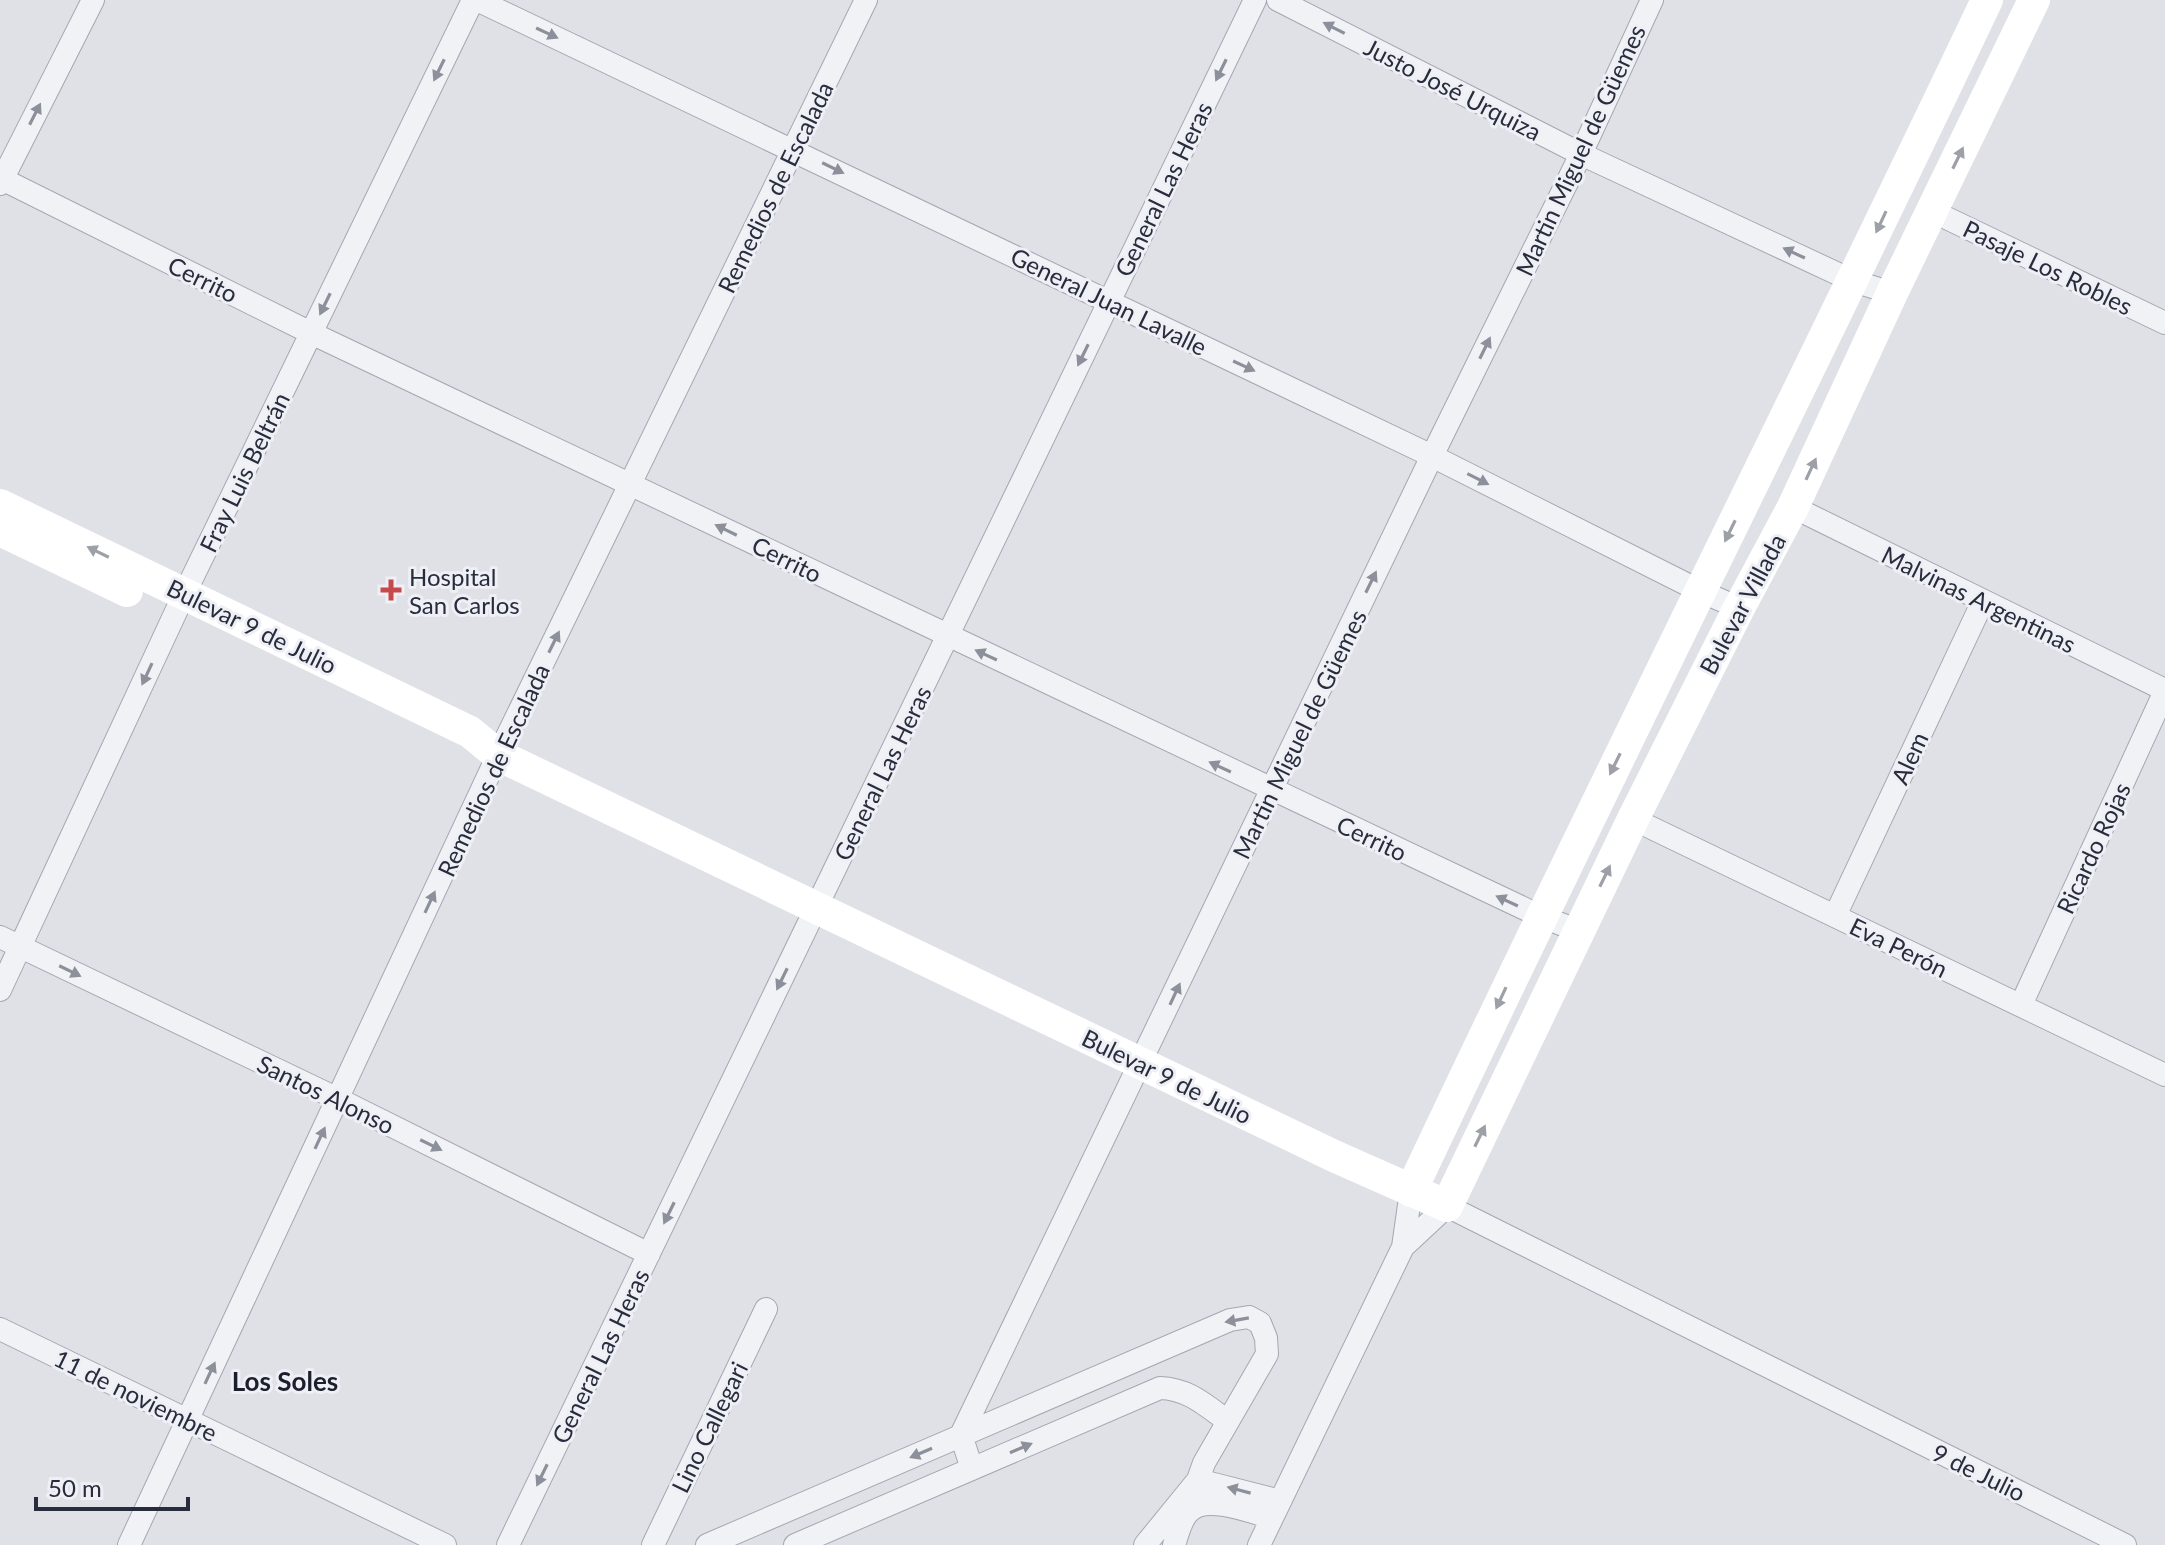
<svg xmlns="http://www.w3.org/2000/svg" width="2165" height="1545" viewBox="0 0 2165 1545" font-family="Lato,sans-serif">
	<style>
		.lines { fill: none; stroke-linecap: round; stroke-linejoin: round }
		.street-casing { stroke: #a4a7b1; stroke-width: 24 }
		.street { stroke: #f1f2f6; stroke-width: 22 }
		.secondary { stroke: #fff; stroke-width: 32 }
		.oneway { fill: #8c909a }
		.oneway2 { fill: #9ea0a8 }
		.poi-dot { fill: #c7494c; stroke: #eef0f5; stroke-width: 3 }
		.labels { text-anchor: middle; dominant-baseline: central; stroke-width: 6; stroke-linejoin: round; paint-order: stroke }
		.street-label { font-size: 24px; fill: #282d3d; stroke: #eef0f5 }
		.poi-label { font-size: 24px; fill: #282d3d; stroke: #eef0f5; text-anchor: start }
		.neighbourhood-label { font-size: 26px; font-weight: bold; fill: #1b1f2e; stroke: #eef0f5 }
	</style>
	<rect width="100%" height="100%" fill="#dfe1e7"/>
	<g class="lines">
		<g class="street-casing">
			<path id="street" d="M477,0l955,456 268,135 39,17
				M1278,0l303,154 272,127 39,12
				M0,178l311,155 1229,583 39,15
				M0,184l93,-184
				M1932,211l233,112
				M1793,507l372,183
				M1633,819l532,256
				M1835,916l148,-315
				M0,937l338,162 311,155
				M0,990l180,-387 293,-603
				M2021,1005l144,-314
				M1403,1247l44,-41 678,339
				M0,1329l445,216
				M972,1469l-11,-34 471,-979 149,-302 71,-154
				M129,1545l369,-790 368,-755
				M508,1545l747,-1545
				M653,1545l113,-236
				M707,1545l523,-225 19,-3 11,6 6,15 1,16 -63,109 -6,17 10,22
				M795,1545l365,-157c28,1 44,16 66,32
				M1145,1545l53,-65 82,21
				M1174,1545c4,-11 7,-28 17,-35 17,-15 60,2 81,8
				M1259,1545l144,-298 8,-56"/>
		</g>
		<use href="#street" class="street"/>
		<path class="secondary" d="M0,505l470,227 28,23 836,401 113,50 186,-387 106,-211 54,-101 99,-214 142,-293
			M0,530l127,61
			M1411,1191c188,-400 387,-793 576,-1191"/>
	</g>
	<defs><path id="oneway-solid" d="M-6-.8H1V-3.2L6.5 0L1 3.2V.8H-6Z" transform="scale(2)"/></defs>
	<g class="oneway">
		<use href="#oneway-solid" transform="translate(1334 28) rotate(-153)"/>
		<use href="#oneway-solid" transform="translate(547 33) rotate(25)"/>
		<use href="#oneway-solid" transform="translate(439 70) rotate(116)"/>
		<use href="#oneway-solid" transform="translate(1221 70) rotate(116)"/>
		<use href="#oneway-solid" transform="translate(35 114) rotate(-63)"/>
		<use href="#oneway-solid" transform="translate(833 168) rotate(26)"/>
		<use href="#oneway-solid" transform="translate(1794 253) rotate(-155)"/>
		<use href="#oneway-solid" transform="translate(325 304) rotate(116)"/>
		<use href="#oneway-solid" transform="translate(1485 348) rotate(-64)"/>
		<use href="#oneway-solid" transform="translate(1083 355) rotate(116)"/>
		<use href="#oneway-solid" transform="translate(1244 366) rotate(25)"/>
		<use href="#oneway-solid" transform="translate(1478 479) rotate(27)"/>
		<use href="#oneway-solid" transform="translate(726 530) rotate(-154)"/>
		<use href="#oneway-solid" transform="translate(1371 582) rotate(-64)"/>
		<use href="#oneway-solid" transform="translate(554 642) rotate(-64)"/>
		<use href="#oneway-solid" transform="translate(986 655) rotate(-155)"/>
		<use href="#oneway-solid" transform="translate(147 674) rotate(115)"/>
		<use href="#oneway-solid" transform="translate(1220 767) rotate(-155)"/>
		<use href="#oneway-solid" transform="translate(1507 901) rotate(-155)"/>
		<use href="#oneway-solid" transform="translate(430 902) rotate(-65)"/>
		<use href="#oneway-solid" transform="translate(70 971) rotate(26)"/>
		<use href="#oneway-solid" transform="translate(782 979) rotate(116)"/>
		<use href="#oneway-solid" transform="translate(1175 994) rotate(-65)"/>
		<use href="#oneway-solid" transform="translate(320 1138) rotate(-65)"/>
		<use href="#oneway-solid" transform="translate(431 1145) rotate(26)"/>
		<use href="#oneway-solid" transform="translate(669 1213) rotate(116)"/>
		<use href="#oneway-solid" transform="translate(1237 1320) rotate(170)"/>
		<use href="#oneway-solid" transform="translate(210 1373) rotate(-65)"/>
		<use href="#oneway-solid" transform="translate(1021 1448) rotate(-23)"/>
		<use href="#oneway-solid" transform="translate(921 1453) rotate(157)"/>
		<use href="#oneway-solid" transform="translate(542 1475) rotate(116)"/>
		<use href="#oneway-solid" transform="translate(1239 1490) rotate(-165)"/>
	</g>
	<g class="oneway2">
		<use href="#oneway-solid" transform="translate(1958 158) rotate(-64)"/>
		<use href="#oneway-solid" transform="translate(1881 222) rotate(115)"/>
		<use href="#oneway-solid" transform="translate(1811 469) rotate(-65)"/>
		<use href="#oneway-solid" transform="translate(1730 531) rotate(116)"/>
		<use href="#oneway-solid" transform="translate(98 552) rotate(-154)"/>
		<use href="#oneway-solid" transform="translate(1615 764) rotate(116)"/>
		<use href="#oneway-solid" transform="translate(1605 876) rotate(-64)"/>
		<use href="#oneway-solid" transform="translate(1501 998) rotate(115)"/>
		<use href="#oneway-solid" transform="translate(1480 1136) rotate(-64)"/>
	</g>
	<path class="poi-dot" d="M387 578h8v8h8v8h-8v8h-8v-8h-8v-8h8z"/>
	<g class="labels">
		<g class="street-label">
			<text transform="translate(1453 89) rotate(27)">Justo José Urquiza</text>
			<text transform="translate(1580 150) rotate(-65)">Martin Miguel de Güemes</text>
			<text transform="translate(775 187) rotate(-64)">Remedios de Escalada</text>
			<text transform="translate(1163 189) rotate(-64)">General Las Heras</text>
			<text transform="translate(2048 267) rotate(26)">Pasaje Los Robles</text>
			<text transform="translate(203 279) rotate(26)">Cerrito</text>
			<text transform="translate(1109 301) rotate(26)">General Juan Lavalle</text>
			<text transform="translate(244 472) rotate(-64)">Fray Luis Beltrán</text>
			<text transform="translate(787 559) rotate(26)">Cerrito</text>
			<text transform="translate(1979 599) rotate(26)">Malvinas Argentinas</text>
			<text transform="translate(1742 604) rotate(-62)">Bulevar Villada</text>
			<text transform="translate(252 626) rotate(26)">Bulevar 9 de Julio</text>
			<text transform="translate(1299 734) rotate(-64)">Martin Miguel de Güemes</text>
			<text transform="translate(1909 758) rotate(-65)">Alem</text>
			<text transform="translate(493 770) rotate(-65)">Remedios de Escalada</text>
			<text transform="translate(882 773) rotate(-64)">General Las Heras</text>
			<text transform="translate(1372 838) rotate(25)">Cerrito</text>
			<text transform="translate(2093 848) rotate(-65)">Ricardo Rojas</text>
			<text transform="translate(1899 947) rotate(26)">Eva Perón</text>
			<text transform="translate(1167 1076) rotate(26)">Bulevar 9 de Julio</text>
			<text transform="translate(326 1094) rotate(26)">Santos Alonso</text>
			<text transform="translate(600 1356) rotate(-64)">General Las Heras</text>
			<text transform="translate(136 1395) rotate(26)">11 de noviembre</text>
			<text transform="translate(709 1427) rotate(-64)">Lino Callegari</text>
			<text transform="translate(1979 1472) rotate(26)">9 de Julio</text>
		</g>
		<g class="poi-label">
			<text x="409" y="576">Hospital<tspan x="409" dy="28">San Carlos</tspan></text>
		</g>
		<g class="neighbourhood-label">
			<text x="285" y="1381">Los Soles</text>
		</g>
	</g>
	<path d="M36 1497v12h152v-12" fill="none" stroke="#282d3d" stroke-width="4"/>
	<text x="48" y="1497" font-size="24" fill="#282d3d" stroke="#eef0f5" stroke-width="6" paint-order="stroke">50 m</text>
</svg>
